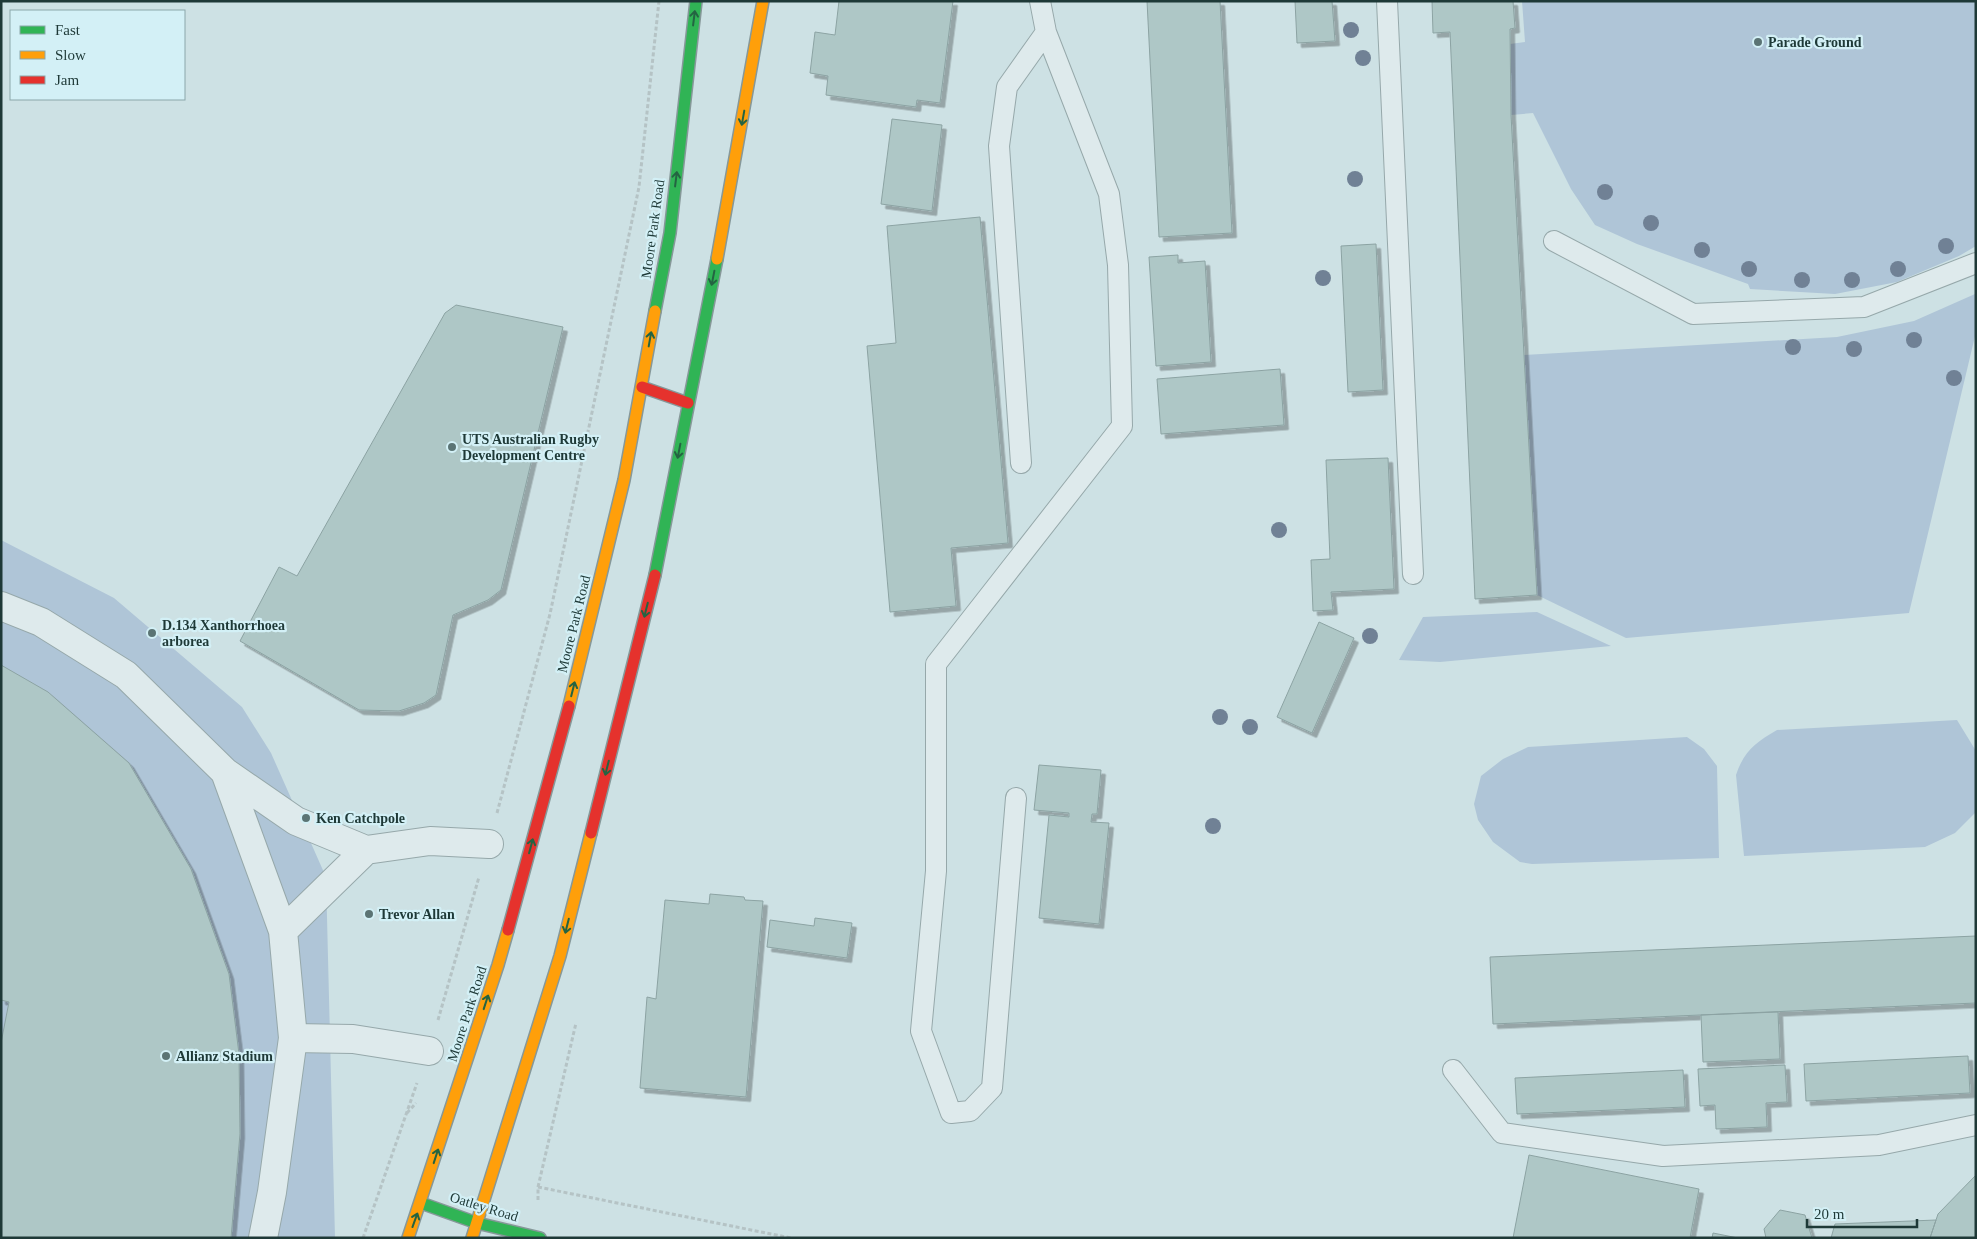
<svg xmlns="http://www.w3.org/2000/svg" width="1977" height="1239" viewBox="0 0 1977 1239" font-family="'Times New Roman',serif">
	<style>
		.green { fill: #afc5d7 }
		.building { fill: #aec7c6; stroke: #8ca3a3; filter: url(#shadow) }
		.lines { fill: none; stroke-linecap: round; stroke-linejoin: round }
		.lane-casing { stroke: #96a8aa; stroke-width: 22 }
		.street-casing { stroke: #96a8aa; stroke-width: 30 }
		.fast-casing { stroke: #869899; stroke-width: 14 }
		.slow-casing { stroke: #869899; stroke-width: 14 }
		.jam-casing { stroke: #869899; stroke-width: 14 }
		.path { stroke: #b5c3c5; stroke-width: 3; stroke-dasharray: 4 2.5; stroke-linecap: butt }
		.lane { stroke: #deeaec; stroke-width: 20 }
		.street { stroke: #deeaec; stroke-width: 28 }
		.fast { stroke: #30b455; stroke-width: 11 }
		.slow { stroke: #ff9f0a; stroke-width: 11 }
		.jam { stroke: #e5322d; stroke-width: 11 }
		.tree { fill: #708195 }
		.oneway { stroke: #246442 }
		.poi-dot { fill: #5b7474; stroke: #d3f0f6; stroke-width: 2 }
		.labels { text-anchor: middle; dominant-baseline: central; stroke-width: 4.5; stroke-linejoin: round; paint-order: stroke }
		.poi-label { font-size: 14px; font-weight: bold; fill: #1e3937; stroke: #d3f0f6; text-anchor: start }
		.street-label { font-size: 14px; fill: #1e3937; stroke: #d3f0f6 }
	</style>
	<defs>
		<filter id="shadow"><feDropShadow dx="4.5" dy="4.5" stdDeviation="0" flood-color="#0004"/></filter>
	</defs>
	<rect width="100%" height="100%" fill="#cde1e4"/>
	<path class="green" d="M1522,1h454v245l-17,10 -62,26 -62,12 -85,-5 -2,-5 -111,-40 -42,-19 -24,-36 -38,-76 -22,2 -1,-71 15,-2z
		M1975,294l1,38 -67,281 -283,25 -89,-43 -13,-240 313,-18 77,-16z
		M1,540l113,58 128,109 29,46 55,124 9,361h-334z
		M1537,612l74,34 -171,16 -41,-2 24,-43z
		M1957,720l19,31v58l-1,4 -20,20 -30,14 -181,9 -8,-81c8,-24 20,-33 41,-45z
		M1687,737l17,12 13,17 2,92 -187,6 -12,-2 -27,-20 -15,-22 -4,-16 7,-28 22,-17 25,-12z"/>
	<path class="building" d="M839,1h114l-13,102 -23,-3 -1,7 -90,-12 2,-19 -18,-3 5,-41 20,3z
		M1147,1h73l12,232 -73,4z
		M1295,1h37l3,40 -38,2z
		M1432,1h81l2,27 -5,1 1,86 26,480 -62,4 -25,-567 -17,1z
		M892,119l50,6 -10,86 -51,-7z
		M980,217l28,326 -57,5 5,58 -66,6 -23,-266 29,-3 -9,-117z
		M1376,244l7,146 -35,2 -7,-146z
		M1178,255v8l27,-2 6,101 -55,4 -7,-109z
		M456,305l107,22 -62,263 -13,10 -35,15 -17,80 -12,8 -25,8 -40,-1 -119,-69 39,-74 18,9 148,-263z
		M1280,369l4,56 -123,9 -4,-55z
		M1388,458l6,131 -63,3 2,18 -20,1 -2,-51 19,-1 -4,-99z
		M1319,622l35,16 -42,95 -35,-16z
		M1,665l47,27 81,71 62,106 38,105 10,80 1,80 -9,104h-230v-195l8,-41 -8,-2z
		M1039,765l62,5 -4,44h-5l-1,8 18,1 -10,101 -60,-6 10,-103 20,2v-4l-35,-3z
		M710,894l34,3 1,3 18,1 -17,196 -106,-9 7,-91 9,2 9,-99 44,4z
		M815,918l37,5 -5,35 -80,-11 3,-27 44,6z
		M1976,936v67l-483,21 -3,-67z
		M1778,1012l2,47 -77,3 -2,-47z
		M1968,1056l2,37 -164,8 -2,-37z
		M1785,1065l2,37 -21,1 1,24 -51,2 -1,-24 -15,1 -2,-37z
		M1683,1070l2,37 -168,7 -2,-36z
		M1529,1155l170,34 -9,49h-177z
		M1976,1175v63h-46l8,-24z
		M1780,1210l25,5 7,23h-46l-2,-9z
		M1936,1220l-6,18h-99l4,-14z
		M1713,1233l25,5h-26z"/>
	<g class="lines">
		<g class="lane-casing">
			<path id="lane" d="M1387,1l26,573
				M1554,241l139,73 171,-7 112,-44
				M1021,463l-22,-317 8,-59 39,-55
				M1016,798l-24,290 -22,23 -19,2 -30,-82 15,-160v-207l186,-238 -4,-161 -9,-71 -63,-162 -6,-31
				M1453,1070l49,63 161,23 216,-11 97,-20"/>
		</g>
		<g class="street-casing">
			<path id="street" d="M1,606l40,16 85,53 99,97 58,159 10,107 -21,154 -9,46
				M225,772l71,49 70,29
				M283,931l83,-81 64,-9 59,3
				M293,1038l60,1 76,12"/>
		</g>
		<g class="fast-casing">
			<path id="fast" d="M655,311l15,-78 26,-232
				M655,575l62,-316
				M421,1203l56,20 63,15"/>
		</g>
		<g class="slow-casing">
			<path id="slow" d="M717,259l46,-258
				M569,706l55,-226 31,-169
				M408,1238l90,-273 10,-35
				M472,1238l88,-282 31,-123"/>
		</g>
		<g class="jam-casing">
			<path id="jam" d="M642,387l46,16
				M591,833l64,-258
				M508,930l61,-224"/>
		</g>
		<path class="path" d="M497,813l53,-199 89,-427 20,-186
			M438,1020l41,-143
			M407,1113l9,-10
			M538,1187l253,51
			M538,1200v-13l38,-164
			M363,1238l54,-155"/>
		<use href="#lane" class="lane"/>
		<use href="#street" class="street"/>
		<use href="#fast" class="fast"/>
		<use href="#slow" class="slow"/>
		<use href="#jam" class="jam"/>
	</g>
	<g class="tree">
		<circle cx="1351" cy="30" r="8"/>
		<circle cx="1363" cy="58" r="8"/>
		<circle cx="1355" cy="179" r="8"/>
		<circle cx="1605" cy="192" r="8"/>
		<circle cx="1651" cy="223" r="8"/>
		<circle cx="1946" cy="246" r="8"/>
		<circle cx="1702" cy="250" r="8"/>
		<circle cx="1749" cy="269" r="8"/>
		<circle cx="1898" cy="269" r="8"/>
		<circle cx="1323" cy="278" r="8"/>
		<circle cx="1802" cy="280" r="8"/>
		<circle cx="1852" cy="280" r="8"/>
		<circle cx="1914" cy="340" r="8"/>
		<circle cx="1793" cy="347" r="8"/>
		<circle cx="1854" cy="349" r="8"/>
		<circle cx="1954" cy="378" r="8"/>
		<circle cx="1279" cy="530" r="8"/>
		<circle cx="1370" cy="636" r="8"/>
		<circle cx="1220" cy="717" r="8"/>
		<circle cx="1250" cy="727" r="8"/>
		<circle cx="1213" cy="826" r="8"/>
	</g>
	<defs><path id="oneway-shaft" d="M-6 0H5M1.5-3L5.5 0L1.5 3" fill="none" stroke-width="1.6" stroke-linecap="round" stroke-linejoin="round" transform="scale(1.25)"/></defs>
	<g class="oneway">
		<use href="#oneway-shaft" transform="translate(694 18) rotate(-83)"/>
		<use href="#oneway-shaft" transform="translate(743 118) rotate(100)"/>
		<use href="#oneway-shaft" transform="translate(676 179) rotate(-83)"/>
		<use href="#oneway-shaft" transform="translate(713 278) rotate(101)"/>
		<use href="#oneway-shaft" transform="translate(650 339) rotate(-80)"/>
		<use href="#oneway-shaft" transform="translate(679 451) rotate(101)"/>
		<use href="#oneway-shaft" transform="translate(646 610) rotate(104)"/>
		<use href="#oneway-shaft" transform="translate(573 689) rotate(-76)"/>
		<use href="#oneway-shaft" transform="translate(607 768) rotate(104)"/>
		<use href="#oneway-shaft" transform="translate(531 846) rotate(-75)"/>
		<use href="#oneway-shaft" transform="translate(567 926) rotate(104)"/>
		<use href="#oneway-shaft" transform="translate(486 1002) rotate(-72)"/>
		<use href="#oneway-shaft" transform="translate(436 1156) rotate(-72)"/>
		<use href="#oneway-shaft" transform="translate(415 1220) rotate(-70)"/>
	</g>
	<g class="poi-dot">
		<circle cx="1758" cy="42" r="5"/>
		<circle cx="452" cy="447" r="5"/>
		<circle cx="152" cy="633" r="5"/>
		<circle cx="306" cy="818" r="5"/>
		<circle cx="369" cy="914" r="5"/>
		<circle cx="166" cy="1056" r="5"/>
	</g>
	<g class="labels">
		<g class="poi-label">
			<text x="1768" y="42">Parade Ground</text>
			<text x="462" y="439">UTS Australian Rugby<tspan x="462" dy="16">Development Centre</tspan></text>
			<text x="162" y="625">D.134 Xanthorrhoea<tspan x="162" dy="16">arborea</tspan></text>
			<text x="316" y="818">Ken Catchpole</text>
			<text x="379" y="914">Trevor Allan</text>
			<text x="176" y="1056">Allianz Stadium</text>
		</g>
		<g class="street-label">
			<text transform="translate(653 229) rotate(-82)">Moore Park Road</text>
			<text transform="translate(574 624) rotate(-76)">Moore Park Road</text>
			<text transform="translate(467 1014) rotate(-72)">Moore Park Road</text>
			<text transform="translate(484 1207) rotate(17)">Oatley Road</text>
		</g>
	</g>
	<rect width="1977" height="1239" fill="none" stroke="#1e3937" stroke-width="5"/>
	<rect x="10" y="10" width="175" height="90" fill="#d3f0f6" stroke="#8ba7aa"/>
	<rect x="20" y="26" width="25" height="8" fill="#30b455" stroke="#8ba7aa"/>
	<text x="55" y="35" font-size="15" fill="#1e3937">Fast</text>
	<rect x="20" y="51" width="25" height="8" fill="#ff9f0a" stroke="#8ba7aa"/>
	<text x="55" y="60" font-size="15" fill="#1e3937">Slow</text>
	<rect x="20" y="76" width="25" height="8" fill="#e5322d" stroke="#8ba7aa"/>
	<text x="55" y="85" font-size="15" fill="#1e3937">Jam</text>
	<path d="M1807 1219v8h110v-8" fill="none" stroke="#1e3937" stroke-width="2.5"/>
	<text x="1814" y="1219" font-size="15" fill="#1e3937" stroke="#d3f0f6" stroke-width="4" paint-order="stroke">20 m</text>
</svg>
